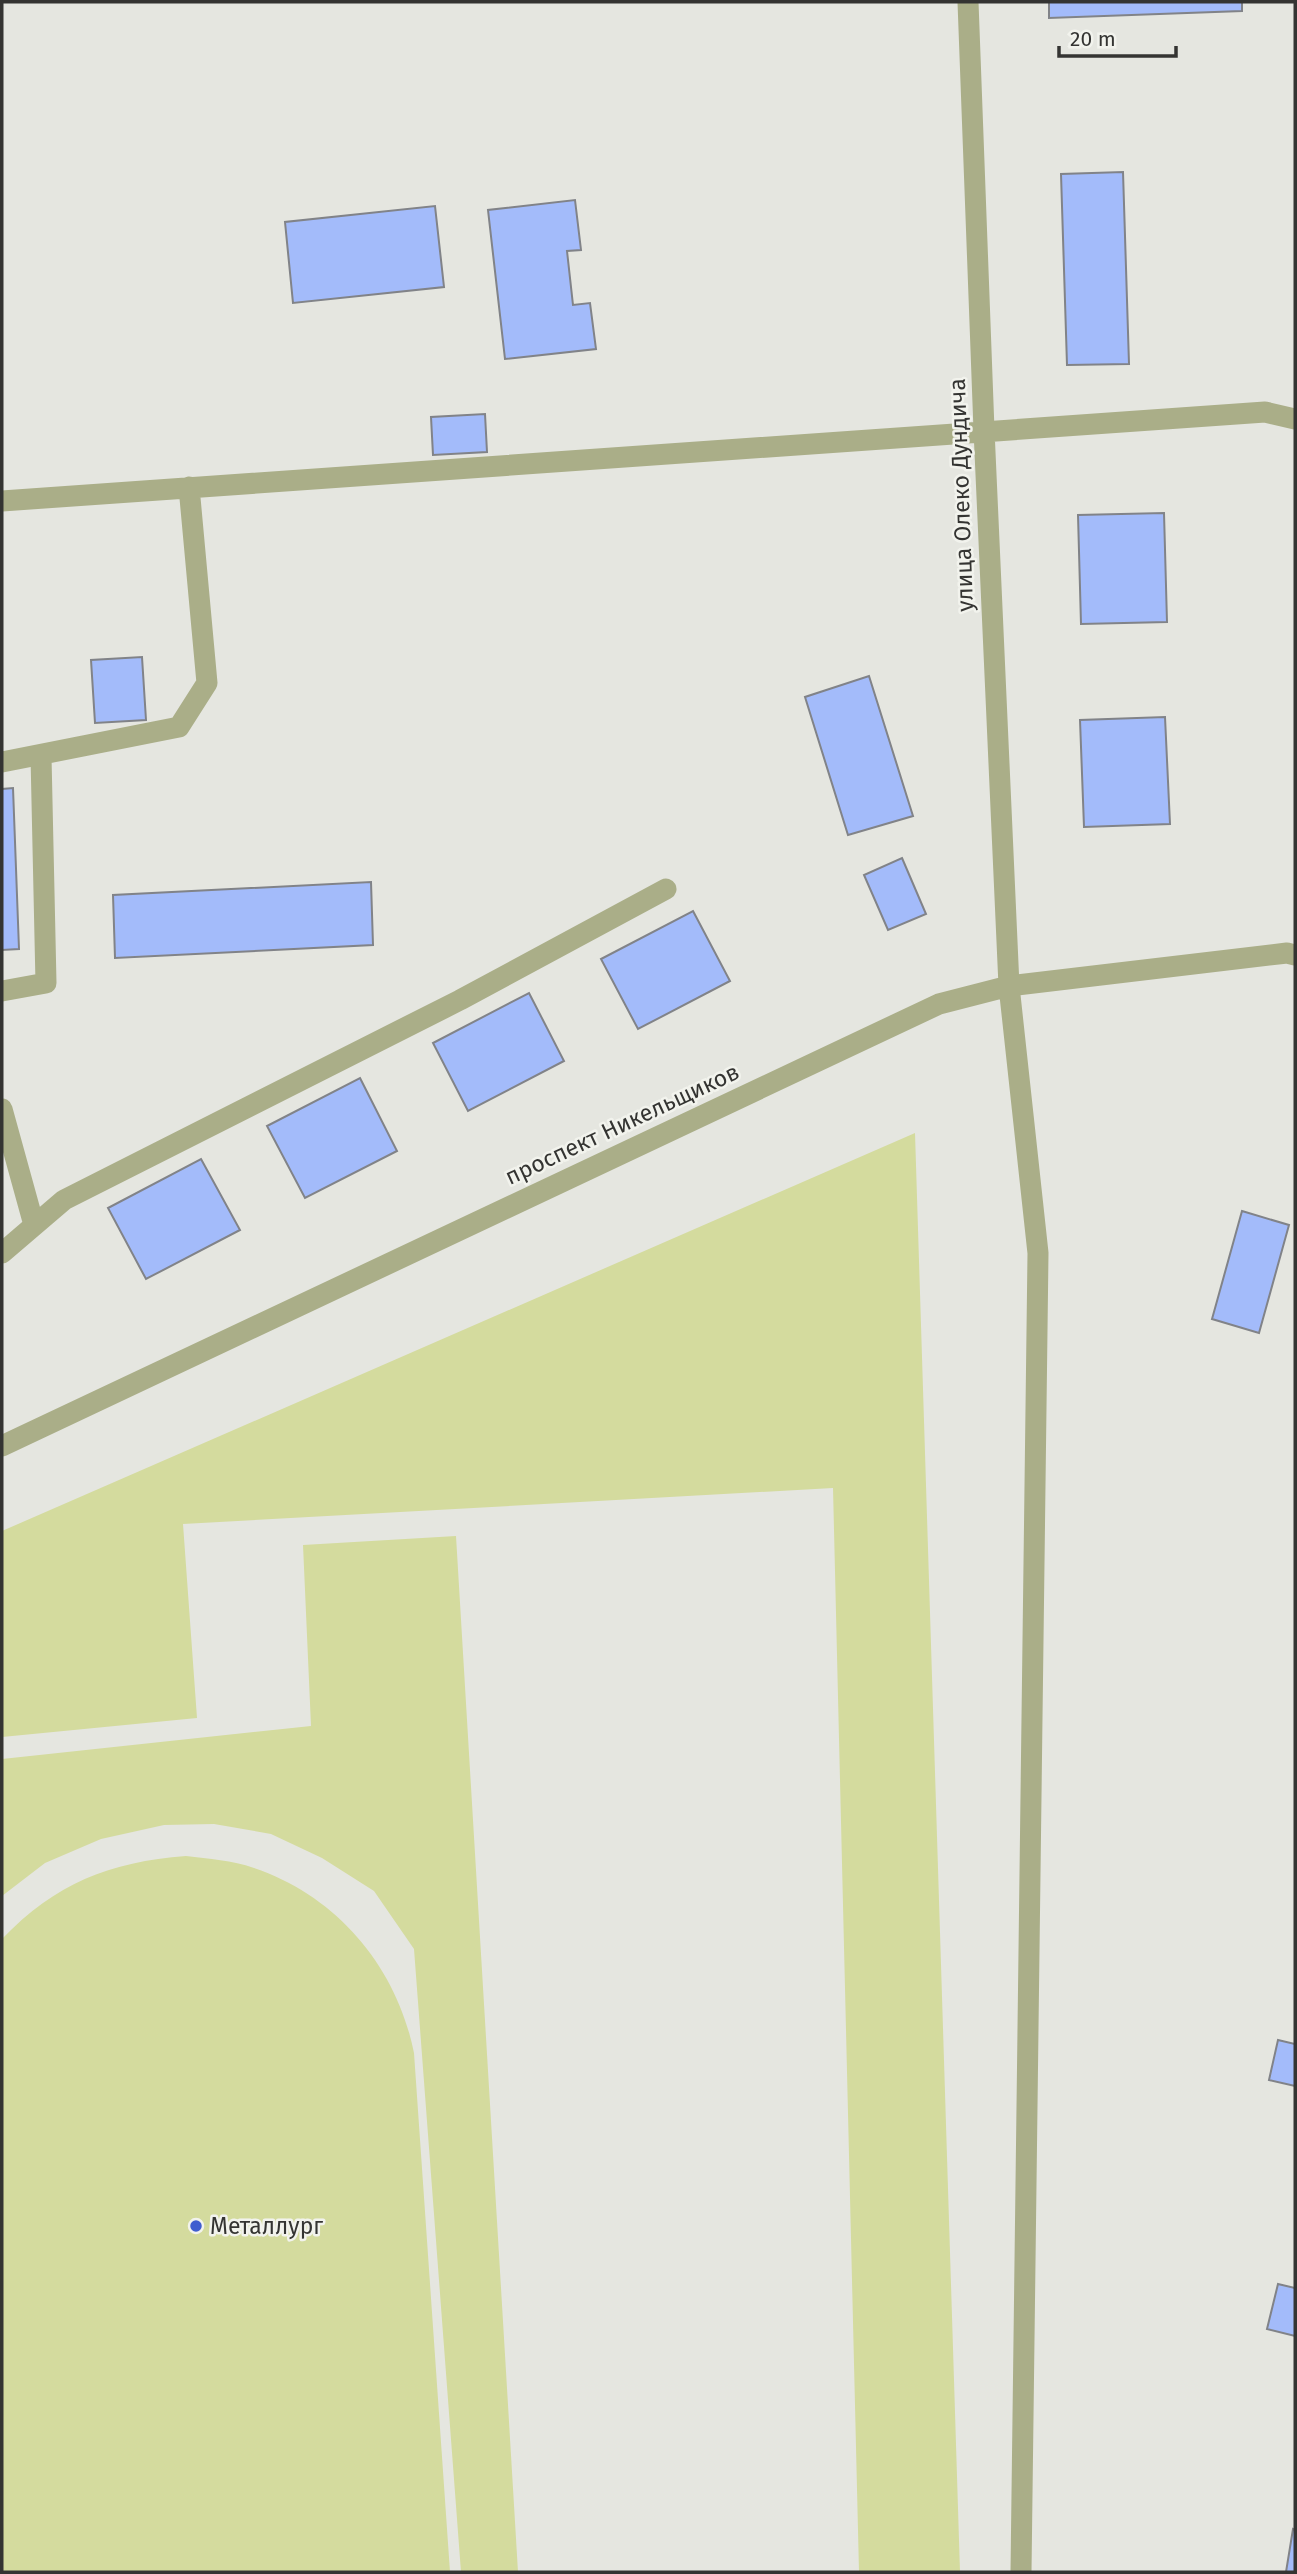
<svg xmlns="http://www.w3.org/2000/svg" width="1297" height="2574" viewBox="0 0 1297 2574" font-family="'Fira Sans',sans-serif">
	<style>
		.green { fill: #d4db9e }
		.building { fill: #a3bbfa; stroke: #818388; stroke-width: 2 }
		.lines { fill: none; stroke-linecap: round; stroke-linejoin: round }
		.minor { stroke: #aaae88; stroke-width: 21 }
		.poi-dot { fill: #3f5dcf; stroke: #f2f3ed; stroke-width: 2.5 }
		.labels { text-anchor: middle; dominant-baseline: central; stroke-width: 5; stroke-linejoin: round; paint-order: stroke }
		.street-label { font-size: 23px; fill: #343432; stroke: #f2f3ed }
		.poi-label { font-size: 23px; fill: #343432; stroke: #f2f3ed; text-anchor: start }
	</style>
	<rect width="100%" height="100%" fill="#e5e6e0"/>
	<path class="green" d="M915,1133l45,1439h-101l-26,-1084 -650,36 14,194 -195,19v-206z
		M456,1536l62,1036h-57l-47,-623 -40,-58 -52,-33 -51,-24 -57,-10 -50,1 -63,14 -56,24 -43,33v-137l309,-33 -8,-181z
		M186,1856c23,3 46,4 68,12 83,28 143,99 160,185l36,519h-448v-633c54,-56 107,-77 184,-83z"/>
	<path class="building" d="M1049,2h193v9l-193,7z
		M1123,172l6,192 -62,1 -6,-191z
		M575,200l6,50 -14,1 6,54 17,-2 6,46 -91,10 -17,-149z
		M435,206l9,81 -151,16 -8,-81z
		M485,414l2,38 -54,3 -2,-38z
		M1164,513l3,109 -86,2 -3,-109z
		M142,657l4,63 -51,3 -4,-63z
		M869,676l44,140 -65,19 -43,-138z
		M1165,717l5,107 -86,3 -4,-107z
		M13,788l6,161 -17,1v-161z
		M902,858l24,56 -38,16 -24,-55z
		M371,882l2,63 -258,13 -2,-63z
		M693,911l37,70 -92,48 -37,-70z
		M529,993l35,68 -96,50 -35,-68z
		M360,1078l37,73 -92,47 -38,-72z
		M201,1159l39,71 -94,49 -38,-71z
		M1242,1211l47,14 -30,108 -47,-14z
		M1278,2040l17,4v42l-26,-6z
		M1278,2284l17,4v48l-28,-7z
		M1293,2529l2,1v42h-9z"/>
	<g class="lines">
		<path class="minor" d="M968,2l16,428 25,556 29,267 -17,1319
			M2,501l1263,-89 30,7
			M2,762l177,-35 28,-44 -18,-196
			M2,991l44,-8 -5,-227
			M2,1109l32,116
			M2,1253l62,-53 396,-200 206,-111
			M2,1446l937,-442 70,-18 278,-33 8,2"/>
	</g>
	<circle class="poi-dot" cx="196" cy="2226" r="7"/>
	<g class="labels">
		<g class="street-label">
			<text transform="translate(961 495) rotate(-92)">улица Олеко Дундича</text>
			<text transform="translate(622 1124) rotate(-25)">проспект Никельщиков</text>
		</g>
		<g class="poi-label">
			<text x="210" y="2226">Металлург</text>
		</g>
	</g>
	<rect width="1297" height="2574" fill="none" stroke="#343432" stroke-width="7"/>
	<path d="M1059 46v10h117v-10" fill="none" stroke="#343432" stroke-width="3.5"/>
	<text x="1070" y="46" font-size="21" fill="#343432" stroke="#f2f3ed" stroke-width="5" paint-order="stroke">20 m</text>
</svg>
